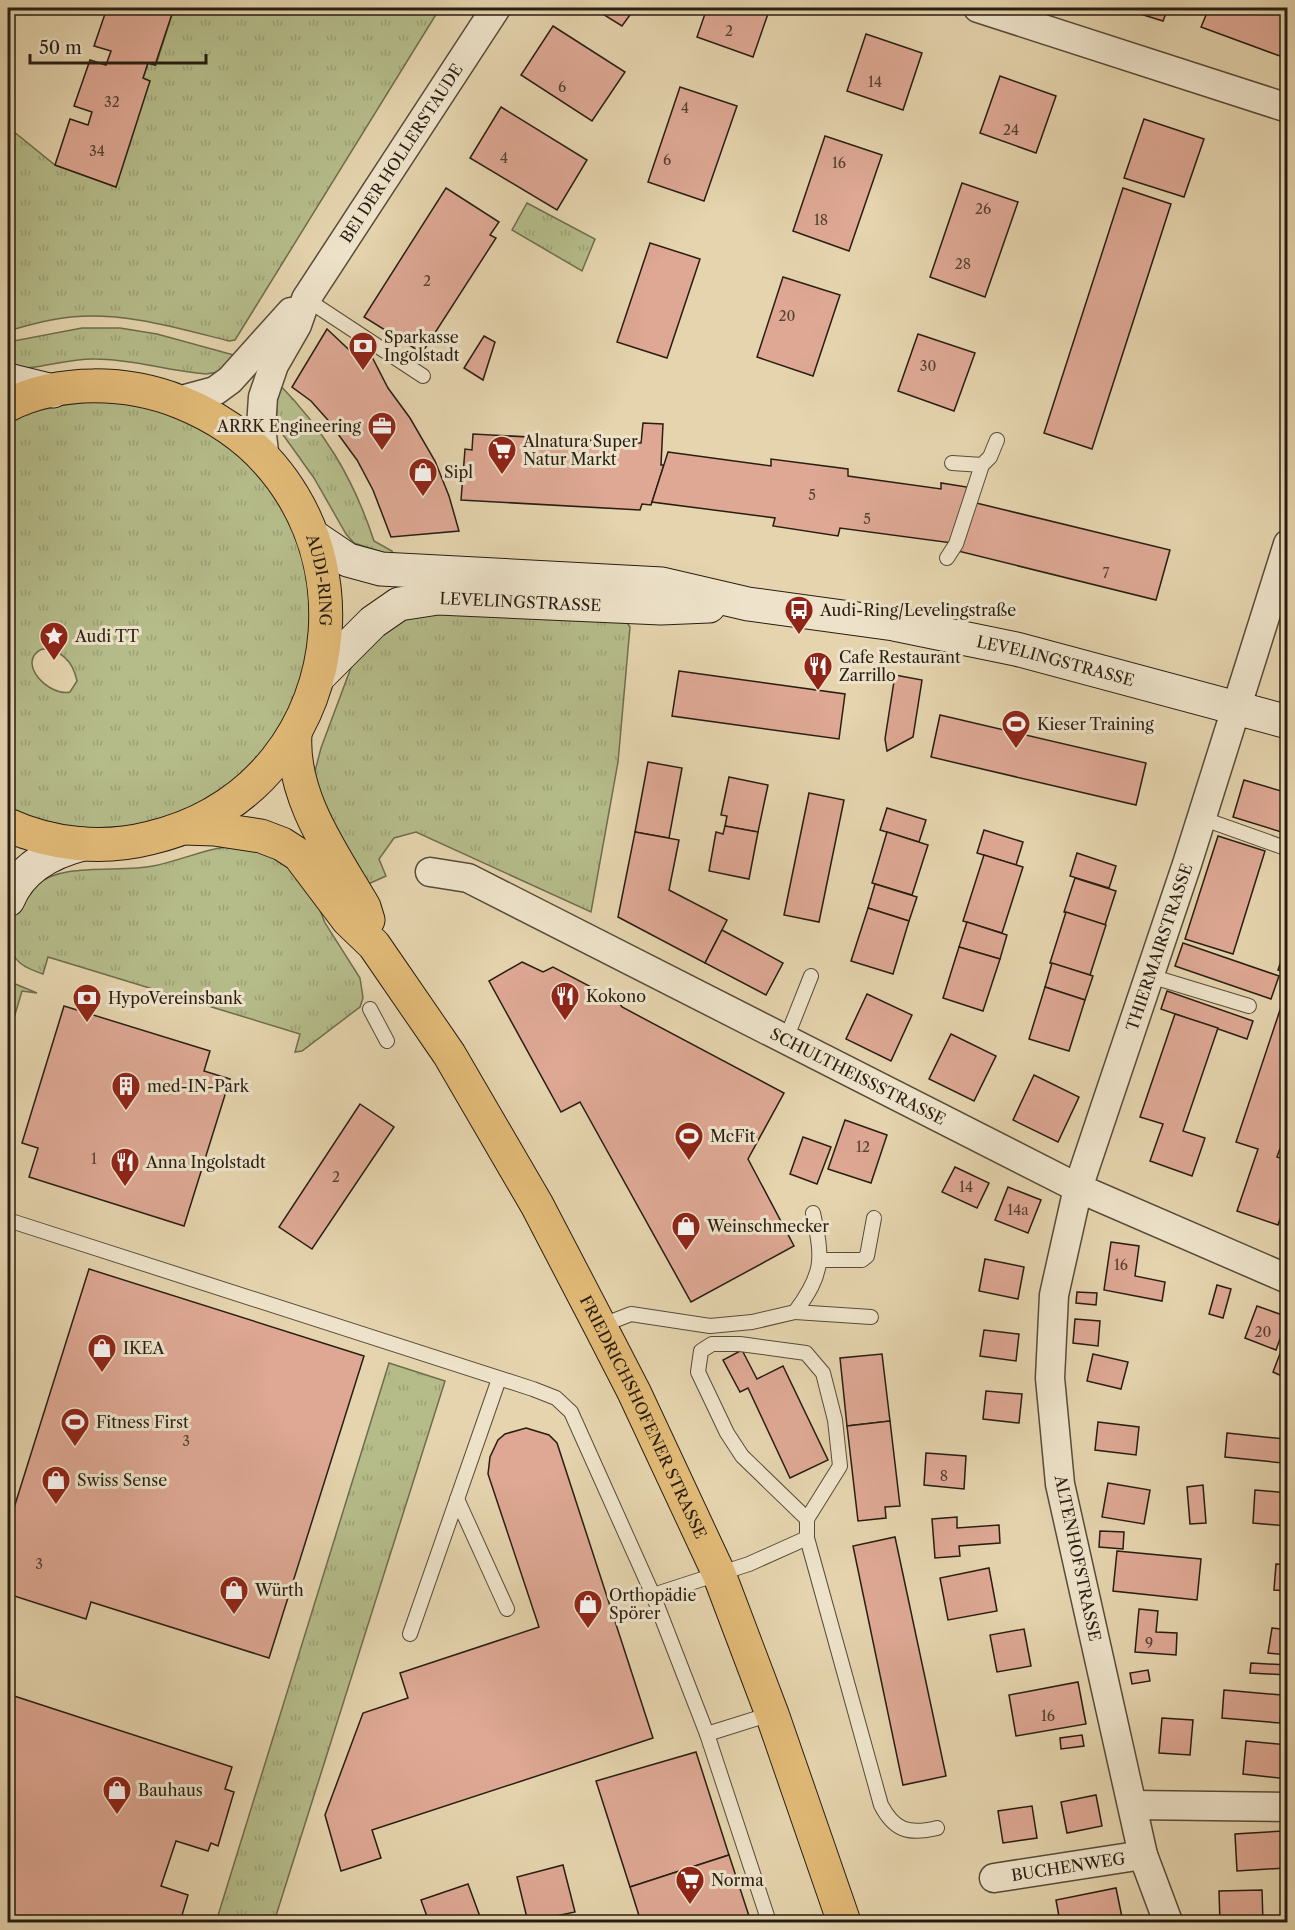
<svg xmlns="http://www.w3.org/2000/svg" width="1295" height="1930" font-family="'Libre Caslon Text',serif">
<style>
.grass{fill:url(#grass-tufts);stroke:#6e6d4e;stroke-width:1.5;fill-rule:evenodd}
.building{fill:#dea894;stroke:#281e12;stroke-width:1.5}
.lines{fill:none;stroke-linecap:round;stroke-linejoin:round}
.lane-casing{stroke:#574c39;stroke-width:16}
.street-casing{stroke:#574c39;stroke-width:31}
.secondary-casing{stroke:#281e12;stroke-width:35}
.primary-casing{stroke:#281e12;stroke-width:35}
.lane{stroke:#eee3ca;stroke-width:14}
.street{stroke:#eee3ca;stroke-width:28}
.secondary{stroke:#eee3ca;stroke-width:33}
.primary{stroke:#e2ba77;stroke-width:33}
.labels{text-anchor:middle;stroke-width:6;stroke-linejoin:round;paint-order:stroke}
.number-label{font-size:14px;fill:#564032}
.street-label{font-size:16px;fill:#281e12;stroke:#eee3ca}
.poi-label{font-size:16px;fill:#281e12;stroke:#eee3ca;text-anchor:start}
</style>
<defs>
<pattern id="grass-tufts" width="24" height="20" patternUnits="userSpaceOnUse" patternTransform="scale(1.5)"><rect width="24" height="20" fill="#b5bc8a"/><path d="M3 7l-1-3M5 7V3M7 7l1-3M15 17l-1-3M17 17v-4M19 17l1-3" fill="none" stroke="#9ca176"/></pattern>
</defs>
<rect width="100%" height="100%" fill="#e5d4ae"/>
<filter id="stains"><feTurbulence type="fractalNoise" baseFrequency=".00333" numOctaves="4"/><feColorMatrix values="0 0 0 0 .2 0 0 0 0 .09 0 0 0 0 .02 0 0 0 .5 -.17"/></filter>
<radialGradient id="worn" r=".72"><stop offset=".6" stop-color="#630" stop-opacity="0"/><stop offset="1" stop-color="#630" stop-opacity=".3"/></radialGradient>
<!-- grass -->
<g class="grass">
<path d="M174,8H440L235,340L229,341C177,328 125,312 71,317C49,319 28,325 8,331V127L55,165L116,187L143,78L148,63L156,65Z"/>
<path d="M527,203L595,239L582,271L512,230Z"/>
<path d="M82,328H120L157,334L241,357L218,372L206,374C168,371 133,359 95,359C66,358 36,371 8,368V342Z"/>
<path d="M277,382C324,430 353,477 374,541L392,551L394,556L354,543L346,534L314,478L276,425L273,410Z"/>
<path d="M98,401L135,404L171,413L235,449L283,505L310,574L312,648L289,717L243,775L181,814L122,829L61,827L8,809V422C37,408 66,404 98,401ZM42,649C62,650 73,662 77,681L70,692C49,697 15,662 42,649Z"/>
<path d="M400,614H621L630,627L618,762L591,912L416,832L394,838L379,859L386,876L366,885L322,806L314,775L321,748L352,665Z"/>
<path d="M247,846L284,861L313,893L325,923L360,978L363,998L360,1007L302,1051L295,1052L300,1034L48,957L43,974C25,968 12,962 9,942C8,929 14,913 22,903C26,897 31,890 36,885C62,862 120,873 153,866C185,860 213,844 247,846Z"/>
<path d="M8,981L37,993L22,991L8,1038Z"/>
<path d="M389,1363L445,1381L274,1922H216Z"/>
</g>
<!-- building -->
<g class="building">
<path d="M8,8H15L8,29Z"/>
<path d="M107,8H174L155,65L148,63L143,78L150,81L116,187L55,165L70,119L88,125L92,112L74,106L90,60L106,65L111,51L94,46Z"/>
<path d="M593,8H635L622,26Z"/>
<path d="M707,8H770L753,57L697,37Z"/>
<path d="M1121,8H1168L1163,21Z"/>
<path d="M1209,8H1288V59L1201,27Z"/>
<path d="M553,26L625,72L592,121L521,75Z"/>
<path d="M866,34L922,53L903,110L847,91Z"/>
<path d="M1000,76L1056,96L1036,153L980,133Z"/>
<path d="M680,87L737,106L704,201L648,182Z"/>
<path d="M501,107L587,160L557,210L470,158Z"/>
<path d="M1144,119L1204,139L1184,197L1124,178Z"/>
<path d="M825,136L882,155L849,251L793,231Z"/>
<path d="M962,183L1018,202L985,297L930,277Z"/>
<path d="M446,188L499,222L490,235L496,238L422,353L364,317Z"/>
<path d="M1123,188L1171,204L1092,449L1044,433Z"/>
<path d="M650,243L700,259L667,358L617,342Z"/>
<path d="M783,277L840,295L813,376L757,357Z"/>
<path d="M327,329L360,360L371,355L388,388L410,418L435,461L449,496L459,531L391,537L373,490L357,460L327,419L311,401L292,387Z"/>
<path d="M918,334L975,353L954,411L898,391Z"/>
<path d="M484,336L495,342L483,380L464,368Z"/>
<path d="M643,423L663,424L661,465H664L651,505L642,504L640,510L461,500L465,449L472,450L473,434L641,443Z"/>
<path d="M668,452L771,466V459L848,469V476L941,489V483L973,488L952,543L840,528L838,536L773,526L775,518L652,502Z"/>
<path d="M968,501L1170,550L1156,600L958,551Z"/>
<path d="M679,671L845,694L839,739L672,716Z"/>
<path d="M895,675L922,680L913,737L887,751L885,739Z"/>
<path d="M940,715L1146,763L1136,805L931,757Z"/>
<path d="M648,762L682,768L669,838L635,832Z"/>
<path d="M729,777L768,785L758,832L725,826L727,816L721,815Z"/>
<path d="M1244,780L1288,793V834L1233,817Z"/>
<path d="M809,793L844,800L819,922L784,915Z"/>
<path d="M887,808L926,820L919,842L880,830Z"/>
<path d="M725,826L758,832L749,879L709,871L716,832L723,834Z"/>
<path d="M984,830L1023,842L1016,865L977,853Z"/>
<path d="M635,832L679,840L669,890L727,920L705,963L618,917Z"/>
<path d="M887,832L928,845L912,895L872,883Z"/>
<path d="M1218,836L1265,851L1233,954L1185,939Z"/>
<path d="M1077,853L1116,866L1109,888L1070,876Z"/>
<path d="M984,855L1023,867L1002,933L963,921Z"/>
<path d="M1075,878L1116,891L1105,925L1064,912Z"/>
<path d="M875,884L917,897L909,921L868,908Z"/>
<path d="M868,908L909,921L893,974L851,961Z"/>
<path d="M1066,912L1106,925L1090,975L1050,963Z"/>
<path d="M967,922L1007,935L1000,959L959,947Z"/>
<path d="M722,930L783,963L766,995L705,963Z"/>
<path d="M1288,941V973L1278,970Z"/>
<path d="M1183,943L1279,976L1271,999L1175,966Z"/>
<path d="M959,947L1000,959L983,1011L943,998Z"/>
<path d="M522,962L543,972L553,967L618,1001L622,1007L784,1093L748,1159L794,1246L691,1302L580,1102L561,1112L489,981Z"/>
<path d="M1052,963L1093,976L1085,1000L1045,987Z"/>
<path d="M1045,987L1085,1000L1069,1051L1029,1039Z"/>
<path d="M1167,991L1253,1021L1247,1039L1161,1009Z"/>
<path d="M867,994L912,1015L891,1061L846,1039Z"/>
<path d="M1283,1001L1288,1002V1127L1277,1157L1288,1160V1195L1278,1225L1237,1211L1258,1149L1236,1142Z"/>
<path d="M64,1006L210,1051L204,1071L230,1079L184,1226L29,1177L38,1148L22,1143Z"/>
<path d="M1175,1014L1218,1028L1183,1131L1205,1138L1192,1176L1150,1161L1163,1124L1140,1117Z"/>
<path d="M951,1034L996,1056L974,1101L929,1079Z"/>
<path d="M1034,1075L1079,1097L1058,1142L1013,1120Z"/>
<path d="M360,1104L394,1127L312,1249L279,1227Z"/>
<path d="M845,1120L887,1135L871,1183L828,1169Z"/>
<path d="M803,1137L831,1147L817,1184L790,1174Z"/>
<path d="M955,1167L989,1183L977,1208L942,1192Z"/>
<path d="M1008,1187L1041,1200L1028,1233L995,1220Z"/>
<path d="M1111,1242L1139,1246L1135,1276L1165,1282L1162,1301L1104,1290Z"/>
<path d="M985,1259L1024,1267L1018,1299L979,1291Z"/>
<path d="M89,1269L364,1356L269,1658L91,1602L86,1619L8,1594V1527Z"/>
<path d="M1217,1285L1231,1289L1223,1318L1209,1314Z"/>
<path d="M1077,1292L1097,1293L1096,1305L1076,1303Z"/>
<path d="M1257,1306L1288,1317L1276,1350L1245,1338Z"/>
<path d="M1075,1319L1100,1321L1098,1346L1073,1343Z"/>
<path d="M984,1330L1019,1334L1016,1361L980,1356Z"/>
<path d="M742,1350L757,1379L783,1366L828,1460L790,1478L748,1388L740,1392L723,1360Z"/>
<path d="M1281,1351L1288,1354V1367L1284,1377L1273,1372Z"/>
<path d="M882,1354L890,1421L847,1426L840,1358Z"/>
<path d="M1093,1354L1128,1362L1121,1389L1087,1381Z"/>
<path d="M986,1391L1022,1394L1019,1423L983,1419Z"/>
<path d="M890,1421L900,1506L885,1507L886,1518L858,1521L847,1426Z"/>
<path d="M1098,1422L1139,1427L1136,1455L1095,1450Z"/>
<path d="M526,1428L549,1435L557,1443L653,1738L372,1830L381,1858L341,1871L325,1815L363,1713L408,1698L400,1673L539,1627L488,1474L490,1457L498,1440L505,1434Z"/>
<path d="M1227,1433L1285,1439L1283,1463L1225,1457Z"/>
<path d="M926,1453L966,1456L964,1489L924,1485Z"/>
<path d="M1108,1483L1150,1490L1144,1524L1102,1517Z"/>
<path d="M1203,1485L1206,1523L1190,1524L1187,1487Z"/>
<path d="M1255,1490L1288,1493V1526L1253,1523Z"/>
<path d="M957,1517V1528L999,1525L1000,1543L959,1546L960,1556L935,1558L932,1519Z"/>
<path d="M1100,1531L1124,1532L1123,1549L1099,1547Z"/>
<path d="M895,1537L946,1776L903,1785L853,1546Z"/>
<path d="M1117,1551L1201,1559L1197,1600L1113,1591Z"/>
<path d="M1276,1564L1288,1565V1591L1274,1590Z"/>
<path d="M989,1568L997,1611L948,1620L940,1578Z"/>
<path d="M1139,1609L1158,1611L1156,1632L1177,1633L1176,1655L1135,1652Z"/>
<path d="M1272,1628L1288,1630V1655L1268,1653Z"/>
<path d="M1024,1629L1031,1666L997,1672L990,1635Z"/>
<path d="M1251,1663L1288,1665V1675L1250,1673Z"/>
<path d="M1148,1670L1150,1681L1132,1684L1130,1673Z"/>
<path d="M1078,1682L1086,1724L1016,1736L1009,1695Z"/>
<path d="M1224,1690L1282,1695L1280,1723L1222,1718Z"/>
<path d="M8,1694L232,1767L225,1789L234,1792L218,1846L211,1843L208,1851L176,1841L161,1886L188,1895L180,1922H8Z"/>
<path d="M1162,1718L1193,1720L1190,1755L1159,1753Z"/>
<path d="M1082,1735L1084,1746L1061,1749L1060,1738Z"/>
<path d="M1246,1741L1288,1745V1779L1243,1774Z"/>
<path d="M696,1752L729,1855L630,1887L596,1781Z"/>
<path d="M1096,1795L1102,1826L1067,1833L1061,1802Z"/>
<path d="M1032,1806L1037,1838L1003,1843L998,1811Z"/>
<path d="M1283,1831L1285,1868L1237,1871L1235,1834Z"/>
<path d="M729,1855L751,1922H641L630,1887Z"/>
<path d="M563,1865L575,1912L528,1922L517,1877Z"/>
<path d="M468,1884L482,1922H429L421,1900Z"/>
<path d="M1116,1888L1123,1922H1060L1056,1900Z"/>
<path d="M1262,1890L1263,1922H1220L1219,1891Z"/>
</g>
<g class="lines">
<!-- lane casing -->
<g class="lane-casing">
<g id="lane">
<path d="M306,299L423,376"/>
<path d="M952,463L982,465"/>
<path d="M947,558L956,544L982,465L990,457L997,440"/>
<path d="M1201,818L1288,849"/>
<path d="M1150,976L1249,1006"/>
<path d="M370,1009L387,1041"/>
<path d="M786,1039L811,976"/>
<path d="M8,1220L533,1389L556,1398L571,1412L653,1595L749,1564L807,1538V1519L840,1466L835,1420L823,1373L806,1353L740,1344H712L701,1351L698,1372L727,1433L742,1456L807,1519"/>
<path d="M821,1260H862L867,1256L874,1218"/>
<path d="M795,1312L871,1317"/>
<path d="M600,1326L631,1314L710,1326L752,1322L795,1312C824,1273 823,1259 813,1213"/>
<path d="M457,1499L507,1609"/>
<path d="M807,1538L881,1805C894,1830 908,1835 937,1828"/>
<path d="M653,1595L707,1734L769,1922"/>
<path d="M410,1634L499,1379"/>
<path d="M707,1734L771,1714"/>
</g>
</g>
<!-- street casing -->
<g class="street-casing">
<g id="street">
<path d="M978,8L1288,108"/>
<path d="M178,401L215,391L230,380L291,312"/>
<path id="s1" d="M265,460L261,427L263,397L274,365L297,325L306,299L496,8"/>
<path id="s2" d="M430,872L468,878L1078,1188L1288,1279"/>
<path d="M1133,1805L1288,1807"/>
<path id="s3" d="M994,1878L1143,1855"/>
<path id="s4" d="M1168,1922L1143,1855L1060,1484L1050,1378L1054,1295L1078,1188L1187,864L1288,544"/>
</g>
</g>
<!-- secondary casing -->
<g class="secondary-casing">
<g id="secondary">
<path d="M8,380L53,391"/>
<path id="s5" d="M314,537L348,560L381,569L662,584L748,604L894,624L1016,649L1288,722"/>
<path id="s6" d="M319,676L373,622L399,604L438,598L661,608L709,606"/>
<path d="M8,900C21,868 51,852 83,844"/>
</g>
</g>
<!-- primary casing -->
<g class="primary-casing">
<g id="primary">
<path id="s7" d="M8,405C60,379 127,381 180,402C389,485 368,786 150,838C103,850 52,845 8,825"/>
<path d="M295,734C291,797 333,854 364,907L368,920"/>
<path id="s8" d="M184,828L214,829L261,836L282,844L299,855L348,920L374,945L449,1054L537,1205L600,1326L634,1392L719,1574L772,1714L844,1922"/>
</g>
</g>
<!-- lane -->
<use href="#lane" class="lane"/>
<!-- street -->
<use href="#street" class="street"/>
<!-- secondary -->
<use href="#secondary" class="secondary"/>
<!-- primary -->
<use href="#primary" class="primary"/>
</g>
<!-- icons -->
<defs>
<g id="bank-pin" transform="scale(1.5)"><path d="M0 17L-7.5 6A9.5 9.5 0 1 1 7.5 6Z" fill="#8f2418" stroke="#eee3ca"/><path d="M-6-4H6V4H-6ZM0-2.3a2.3 2.3 0 1 0 0 4.6a2.3 2.3 0 1 0 0-4.6Z" fill="#fff"/></g>
<g id="office-pin" transform="scale(1.5)"><path d="M0 17L-7.5 6A9.5 9.5 0 1 1 7.5 6Z" fill="#8f2418" stroke="#eee3ca"/><path d="M-6-3h4V-5.5h4V-3h4V5H-6ZM-1-4.5V-3h2v-1.5ZM-6 0V1H6V0Z" fill="#fff"/></g>
<g id="supermarket-pin" transform="scale(1.5)"><path d="M0 17L-7.5 6A9.5 9.5 0 1 1 7.5 6Z" fill="#8f2418" stroke="#eee3ca"/><path d="M-6-5.5h2.5l.6 2H6L4.5 2H-2.5L-4.4-4H-6ZM-1.5 3.2a1.3 1.3 0 1 0 .1 0ZM3 3.2a1.3 1.3 0 1 0 .1 0Z" fill="#fff"/></g>
<g id="shop-pin" transform="scale(1.5)"><path d="M0 17L-7.5 6A9.5 9.5 0 1 1 7.5 6Z" fill="#8f2418" stroke="#eee3ca"/><path d="M-5-2.5h2.3a2.7 3.5 0 0 1 5.4 0H5L5.5 6h-11ZM-1.5-2.5h3a1.5 2.3 0 0 0-3 0Z" fill="#fff"/></g>
<g id="bus-pin" transform="scale(1.5)"><path d="M0 17L-7.5 6A9.5 9.5 0 1 1 7.5 6Z" fill="#8f2418" stroke="#eee3ca"/><path d="M-5-6H5V4H4V6H2V4H-2V6H-4V4H-5ZM-3.5-4V0h7V-4ZM-3.5 1.2v1.5H-2V1.2ZM2 1.2v1.5H3.5V1.2Z" fill="#fff"/></g>
<g id="sight-pin" transform="scale(1.5)"><path d="M0 17L-7.5 6A9.5 9.5 0 1 1 7.5 6Z" fill="#8f2418" stroke="#eee3ca"/><path d="M0-6L1.8-2.2L6-1.7L2.9 1.2L3.7 5.4L0 3.3L-3.7 5.4L-2.9 1.2L-6-1.7L-1.8-2.2Z" fill="#fff"/></g>
<g id="restaurant-pin" transform="scale(1.5)"><path d="M0 17L-7.5 6A9.5 9.5 0 1 1 7.5 6Z" fill="#8f2418" stroke="#eee3ca"/><path d="M-5-6h1v4h1v-4h1v4h1v-4h1v5L-1.5 .5V6h-2V.5L-5-1ZM5-6V6H3V1.5H1.5Q1.5-4 5-6Z" fill="#fff"/></g>
<g id="stadium-pin" transform="scale(1.5)"><path d="M0 17L-7.5 6A9.5 9.5 0 1 1 7.5 6Z" fill="#8f2418" stroke="#eee3ca"/><path d="M0-5a6.5 5 0 1 0 0 10a6.5 5 0 1 0 0-10ZM-3.5-1.8h7v3.6h-7Z" fill="#fff"/></g>
<g id="building-pin" transform="scale(1.5)"><path d="M0 17L-7.5 6A9.5 9.5 0 1 1 7.5 6Z" fill="#8f2418" stroke="#eee3ca"/><path d="M-4-6H4V6H1V3H-1V6H-4ZM-2.5-4.3h1.7v1.8h-1.7ZM.8-4.3h1.7v1.8H.8ZM-2.5-1h1.7V.8h-1.7ZM.8-1h1.7V.8H.8Z" fill="#fff"/></g>
</defs>
<g fill-rule="evenodd">
<use href="#bank-pin" x="363" y="346"/>
<use href="#office-pin" x="382" y="426"/>
<use href="#supermarket-pin" x="502" y="450"/>
<use href="#shop-pin" x="423" y="472"/>
<use href="#bus-pin" x="799" y="610"/>
<use href="#sight-pin" x="54" y="636"/>
<use href="#restaurant-pin" x="818" y="666"/>
<use href="#stadium-pin" x="1016" y="724"/>
<use href="#restaurant-pin" x="565" y="996"/>
<use href="#bank-pin" x="87" y="998"/>
<use href="#building-pin" x="126" y="1086"/>
<use href="#stadium-pin" x="689" y="1136"/>
<use href="#restaurant-pin" x="125" y="1162"/>
<use href="#shop-pin" x="686" y="1226"/>
<use href="#shop-pin" x="102" y="1348"/>
<use href="#stadium-pin" x="75" y="1422"/>
<use href="#shop-pin" x="56" y="1480"/>
<use href="#shop-pin" x="234" y="1590"/>
<use href="#shop-pin" x="588" y="1604"/>
<use href="#shop-pin" x="117" y="1790"/>
<use href="#supermarket-pin" x="690" y="1880"/>
</g>
<g class="labels">
<!-- number labels -->
<g class="number-label">
<text x="729" y="36">2</text>
<text x="875" y="87">14</text>
<text x="562" y="92">6</text>
<text x="112" y="107">32</text>
<text x="685" y="113">4</text>
<text x="1011" y="135">24</text>
<text x="97" y="156">34</text>
<text x="504" y="163">4</text>
<text x="667" y="165">6</text>
<text x="839" y="168">16</text>
<text x="983" y="214">26</text>
<text x="821" y="225">18</text>
<text x="963" y="269">28</text>
<text x="427" y="286">2</text>
<text x="787" y="321">20</text>
<text x="928" y="371">30</text>
<text x="812" y="500">5</text>
<text x="867" y="524">5</text>
<text x="1106" y="578">7</text>
<text x="863" y="1152">12</text>
<text x="94" y="1164">1</text>
<text x="336" y="1182">2</text>
<text x="966" y="1192">14</text>
<text x="1018" y="1215">14a</text>
<text x="1121" y="1270">16</text>
<text x="1263" y="1337">20</text>
<text x="186" y="1446">3</text>
<text x="944" y="1481">8</text>
<text x="39" y="1569">3</text>
<text x="1149" y="1648">9</text>
<text x="1048" y="1721">16</text>
</g>
<!-- street labels -->
<g class="street-label">
<text dy="6" stroke="none"><textPath href="#s1" startOffset="345">BEI DER HOLLERSTAUDE</textPath></text>
<text dy="6" stroke="none"><textPath href="#s7" startOffset="416">AUDI-RING</textPath></text>
<text dy="6" stroke="none"><textPath href="#s6" startOffset="230">LEVELINGSTRASSE</textPath></text>
<text dy="6" stroke="none"><textPath href="#s5" startOffset="758">LEVELINGSTRASSE</textPath></text>
<text dy="6" stroke="none"><textPath href="#s4" startOffset="1005">THIERMAIRSTRASSE</textPath></text>
<text dy="6" stroke="none"><textPath href="#s2" startOffset="476">SCHULTHEISSSTRASSE</textPath></text>
<text dy="6" stroke="none"><textPath href="#s8" startOffset="782">FRIEDRICHSHOFENER STRASSE</textPath></text>
<text transform="translate(1078 1558) rotate(78)" y="6">ALTENHOFSTRASSE</text>
<text dy="6" stroke="none"><textPath href="#s3" startOffset="75">BUCHENWEG</textPath></text>
</g>
<!-- poi labels -->
<g class="poi-label">
<text x="384" y="343">Sparkasse<tspan x="384" dy="18">Ingolstadt</tspan></text>
<text x="361" y="432" text-anchor="end">ARRK Engineering</text>
<text x="523" y="447">Alnatura Super<tspan x="523" dy="18">Natur Markt</tspan></text>
<text x="444" y="478">Sipl</text>
<text x="820" y="616">Audi-Ring/Levelingstraße</text>
<text x="75" y="642">Audi TT</text>
<text x="839" y="663">Cafe Restaurant<tspan x="839" dy="18">Zarrillo</tspan></text>
<text x="1037" y="730">Kieser Training</text>
<text x="586" y="1002">Kokono</text>
<text x="108" y="1004">HypoVereinsbank</text>
<text x="147" y="1092">med-IN-Park</text>
<text x="710" y="1142">McFit</text>
<text x="146" y="1168">Anna Ingolstadt</text>
<text x="707" y="1232">Weinschmecker</text>
<text x="123" y="1354">IKEA</text>
<text x="96" y="1428">Fitness First</text>
<text x="77" y="1486">Swiss Sense</text>
<text x="255" y="1596">Würth</text>
<text x="609" y="1601">Orthopädie<tspan x="609" dy="18">Spörer</tspan></text>
<text x="138" y="1796">Bauhaus</text>
<text x="711" y="1886">Norma</text>
</g>
</g>
<!-- margin -->
<rect width="1295" height="1930" fill="none" stroke="#e5d4ae" stroke-width="30"/>
<rect x="9" y="9" width="1277" height="1912" fill="none" stroke="#281e12" stroke-width="3"/>
<rect x="15" y="15" width="1265" height="1900" fill="none" stroke="#281e12" stroke-width="1.5"/>
<!-- scale -->
<path d="M30 54v9h176v-9" fill="none" stroke="#281e12" stroke-width="3"/>
<text x="39" y="54" font-size="18" fill="#281e12" stroke="#eee3ca" stroke-width="4.5" paint-order="stroke">50 m</text>
<rect width="100%" height="100%" filter="url(#stains)"/>
<rect width="100%" height="100%" fill="url(#worn)"/>
</svg>
